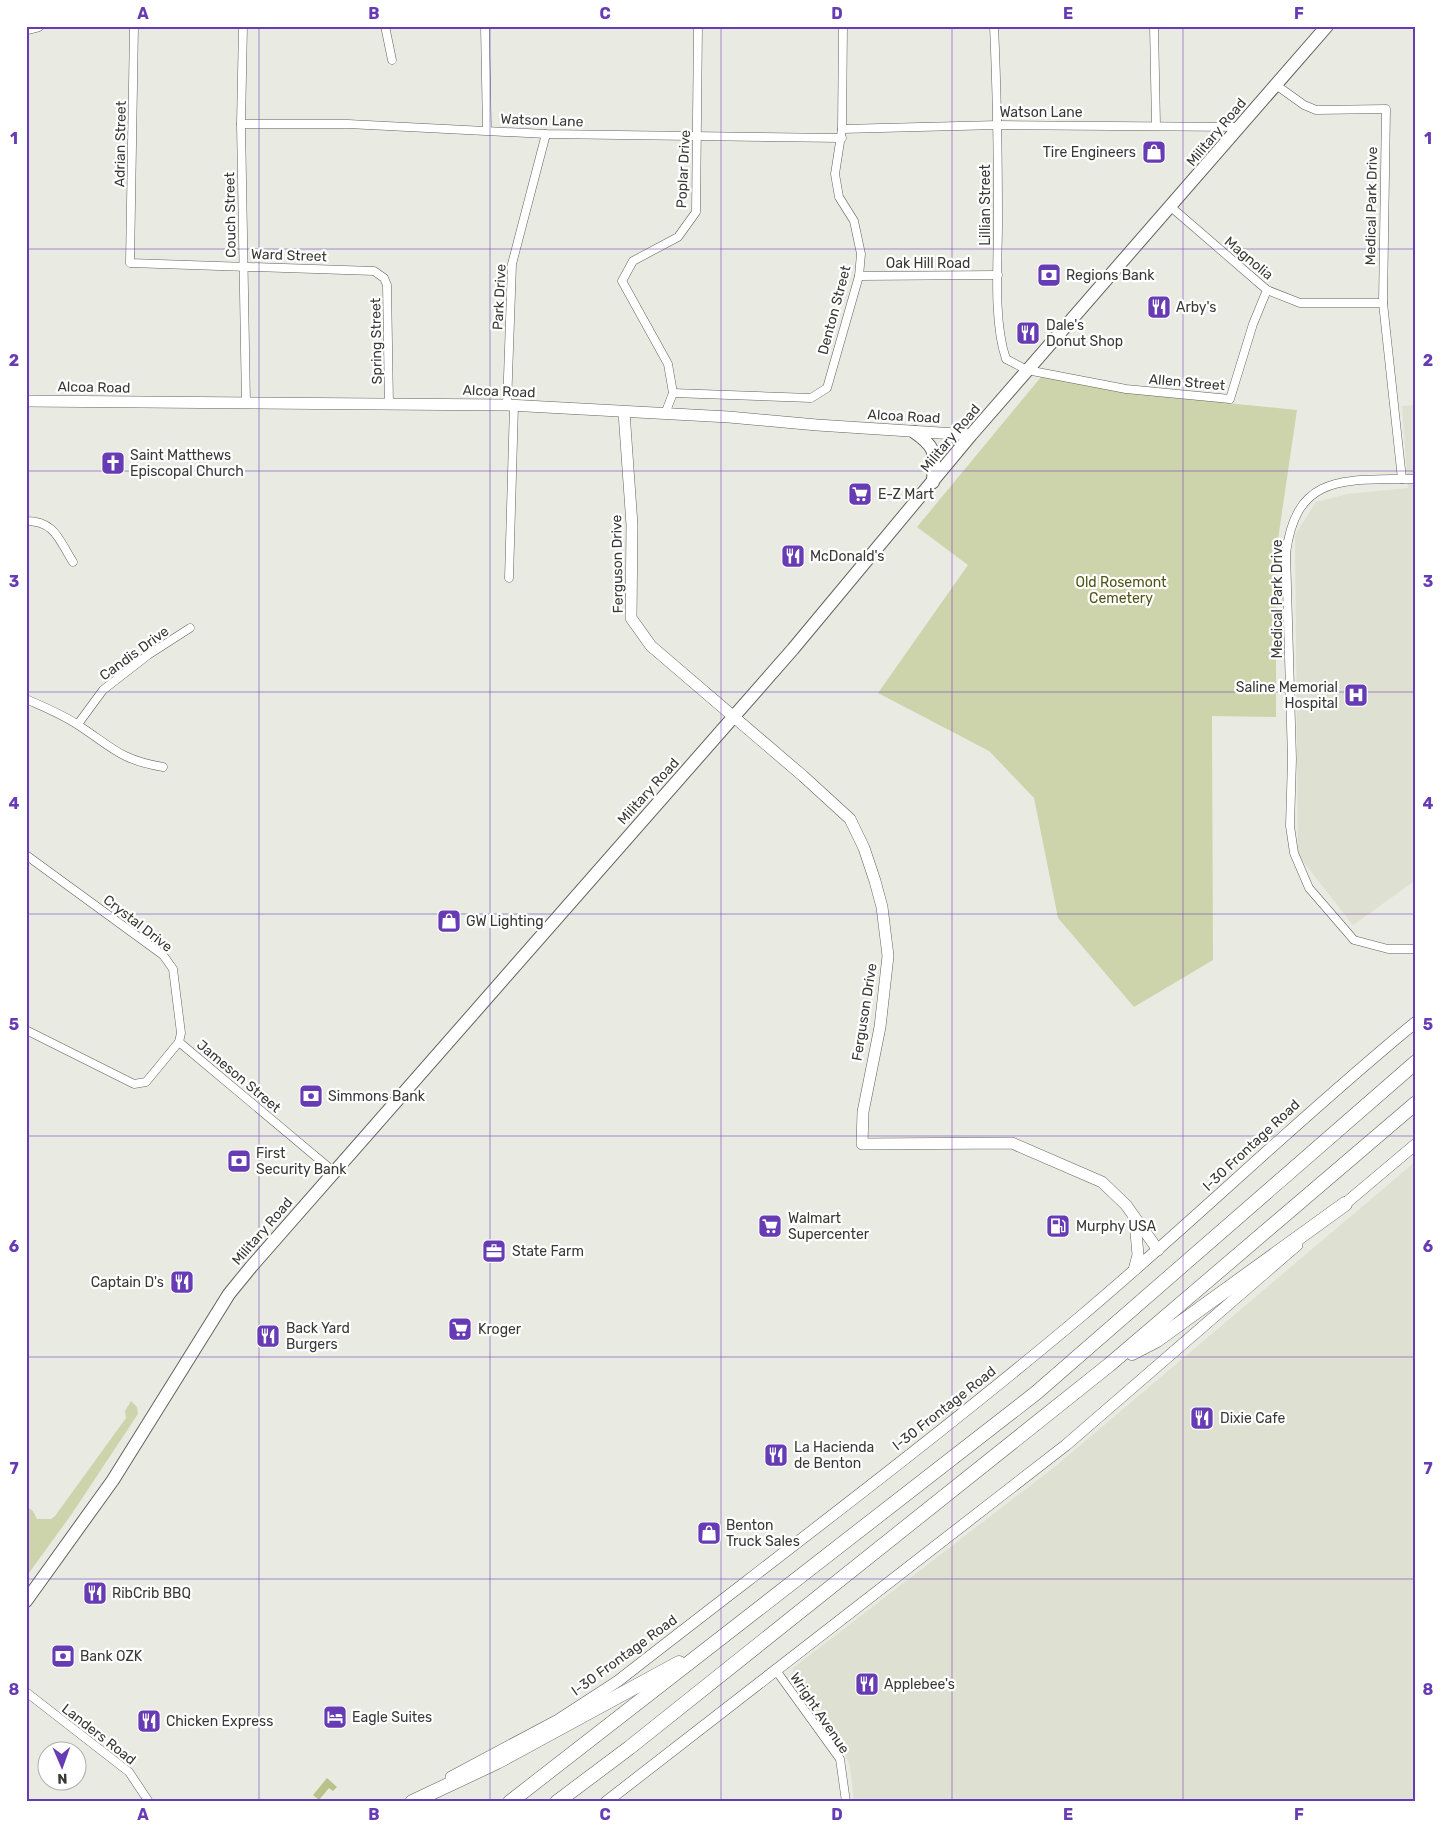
<svg xmlns="http://www.w3.org/2000/svg" width="1442" height="1828" font-family="Rubik,sans-serif">
<style>
.built{fill:#dee0d1}
.green{fill:#cdd4ac}
.water{fill:#bac289}
.lines{fill:none;stroke-linecap:round;stroke-linejoin:round}
.street-casing{stroke:#62635c;stroke-width:9}
.secondary-casing{stroke:#62635c;stroke-width:12}
.primary-casing{stroke:#62635c;stroke-width:14}
.highway-casing{stroke:#62635c;stroke-width:15}
.street{stroke:#fff;stroke-width:8}
.secondary{stroke:#fff;stroke-width:11}
.primary{stroke:#fff;stroke-width:12}
.highway{stroke:#fff;stroke-width:14}
.grid{fill:none;stroke:#663bb3;stroke-width:1;stroke-opacity:0.55}
.labels{text-anchor:middle;stroke-width:4.5;stroke-linejoin:round;paint-order:stroke}
.street-label{font-size:14px;fill:#393a37;stroke:#fff}
.poi-label{font-size:14px;fill:#393a37;stroke:#fff;text-anchor:start}
.park-label{font-size:14px;fill:#4e5515;stroke:#fff}
.neatline{fill:none;stroke:#663bb3;stroke-width:2}
.grid-label{font-size:16px;text-anchor:middle;font-weight:bold;fill:#663bb3}
</style>
<rect width="100%" height="100%" fill="#e9ebe3"/>
<!-- built -->
<g class="built">
<path d="M1416,405V880L1353,925L1298,855L1295,535L1316,502L1347,494L1408,488L1402,406Z"/>
<path d="M1416,1161V1802H854L850,1766L841,1744L792,1676L793,1668L1057,1465Z"/>
</g>
<!-- green -->
<g class="green">
<path d="M1041,377L1137,394L1297,410L1276,553V717L1212,716L1213,960L1134,1007L1058,918L1034,798L989,751L878,693L968,565L917,527Z"/>
<path d="M131,1401L137,1407L138,1414L71,1515L26,1577V1506L33,1511L37,1519H51L55,1516L126,1418L125,1411Z"/>
</g>
<!-- water -->
<path class="water" d="M327,1778L337,1787L333,1791L329,1788L319,1800L313,1795Z"/>
<g class="lines">
<!-- street casing -->
<g class="street-casing">
<g id="street">
<path d="M134,26L130,263L374,271L384,278L387,285L389,405"/>
<path d="M243,26L241,124L246,404"/>
<path d="M385,26L392,60"/>
<path d="M485,26L487,130"/>
<path d="M994,26C997,91 998,156 998,222C998,262 993,321 1006,359L1027,370L1126,389L1230,399L1253,324L1267,290"/>
<path d="M1154,26L1156,125"/>
<path d="M1276,85L1304,105L1316,110L1386,109L1383,303L1402,479C1339,480 1296,477 1286,553L1292,759L1290,826L1294,853L1309,888L1354,940L1388,949H1416"/>
<path d="M241,124H348L546,134L842,138"/>
<path d="M842,129L998,125L1239,127"/>
<path d="M1171,207L1267,290L1300,303H1383"/>
<path d="M859,276L998,275"/>
<path d="M673,393L811,398L827,388L859,276L861,254L854,221L839,197L835,174L842,129L843,26"/>
<path d="M507,405L512,264L546,134"/>
<path d="M665,414L673,393L668,364L622,281L633,261L678,237L696,212L698,26"/>
<path d="M1402,479H1416"/>
<path d="M26,521C55,521 59,540 73,562"/>
<path d="M509,578L514,405"/>
<path d="M26,699C44,707 62,714 78,725C112,747 120,760 163,767"/>
<path d="M78,724L103,690L148,655L190,628"/>
<path d="M26,855L163,955L173,969L181,1033L179,1042"/>
<path d="M26,1030L134,1084L146,1082L179,1042L333,1171"/>
<path d="M775,1669L840,1759L846,1802"/>
<path d="M26,1692L129,1772L149,1802"/>
</g>
</g>
<!-- secondary casing -->
<g class="secondary-casing">
<g id="secondary">
<path d="M26,29L38,26"/>
<path d="M26,401L507,405L729,417L817,425L971,435"/>
<path d="M624,412L632,525L631,618L651,646L803,776L850,819L864,848L875,881L882,907L888,956L880,1027L863,1112L862,1144L1012,1143L1102,1182L1126,1205L1158,1250"/>
<path d="M1340,1208L1416,1144"/>
<path d="M1134,1270L1138,1255L1135,1221"/>
<path d="M451,1777L558,1720L618,1681C773,1560 930,1443 1080,1317C1194,1221 1300,1117 1416,1022"/>
<path d="M606,1802L1066,1445L1297,1245"/>
</g>
</g>
<!-- primary casing -->
<g class="primary-casing">
<g id="primary">
<path d="M914,432C939,449 934,455 933,482"/>
<path d="M26,1601L113,1480L229,1294L251,1267L793,649L971,435L1327,26"/>
</g>
</g>
<!-- highway casing -->
<g class="highway-casing">
<g id="highway">
<path d="M1132,1353L1157,1340L1345,1204"/>
<path d="M412,1802L497,1762L679,1663"/>
<path d="M510,1802L1036,1393L1416,1062"/>
<path d="M557,1802L629,1748L1109,1365L1416,1103"/>
</g>
</g>
<!-- street -->
<use href="#street" class="street"/>
<!-- secondary -->
<use href="#secondary" class="secondary"/>
<!-- primary -->
<use href="#primary" class="primary"/>
<!-- highway -->
<use href="#highway" class="highway"/>
</g>
<!-- grid -->
<path class="grid" d="M259,26V1802M490,26V1802M721,26V1802M952,26V1802M1183,26V1802M26,249H1416M26,471H1416M26,692H1416M26,914H1416M26,1136H1416M26,1357H1416M26,1579H1416"/>
<!-- icons -->
<defs>
<g id="shop-square" transform="scale(1.25)"><rect x="-9" y="-9" width="18" height="18" rx="4" fill="#663bb3" stroke="#fff"/><path d="M-5-2.5h2.3a2.7 3.5 0 0 1 5.4 0H5L5.5 6h-11ZM-1.5-2.5h3a1.5 2.3 0 0 0-3 0Z" fill="#fff"/></g>
<g id="bank-square" transform="scale(1.25)"><rect x="-9" y="-9" width="18" height="18" rx="4" fill="#663bb3" stroke="#fff"/><path d="M-6-4H6V4H-6ZM0-2.3a2.3 2.3 0 1 0 0 4.6a2.3 2.3 0 1 0 0-4.6Z" fill="#fff"/></g>
<g id="restaurant-square" transform="scale(1.25)"><rect x="-9" y="-9" width="18" height="18" rx="4" fill="#663bb3" stroke="#fff"/><path d="M-5-6h1v4h1v-4h1v4h1v-4h1v5L-1.5 .5V6h-2V.5L-5-1ZM5-6V6H3V1.5H1.5Q1.5-4 5-6Z" fill="#fff"/></g>
<g id="church-square" transform="scale(1.25)"><rect x="-9" y="-9" width="18" height="18" rx="4" fill="#663bb3" stroke="#fff"/><path d="M-1.2-6h2.4v3.5h3.3v2.4h-3.3V6h-2.4V-.1h-3.3v-2.4h3.3Z" fill="#fff"/></g>
<g id="supermarket-square" transform="scale(1.25)"><rect x="-9" y="-9" width="18" height="18" rx="4" fill="#663bb3" stroke="#fff"/><path d="M-6-5.5h2.5l.6 2H6L4.5 2H-2.5L-4.4-4H-6ZM-1.5 3.2a1.3 1.3 0 1 0 .1 0ZM3 3.2a1.3 1.3 0 1 0 .1 0Z" fill="#fff"/></g>
<g id="hospital-square" transform="scale(1.25)"><rect x="-9" y="-9" width="18" height="18" rx="4" fill="#663bb3" stroke="#fff"/><path d="M-5-5h3v3.5h4V-5h3V5h-3V1.5h-4V5h-3Z" fill="#fff"/></g>
<g id="fuel-square" transform="scale(1.25)"><rect x="-9" y="-9" width="18" height="18" rx="4" fill="#663bb3" stroke="#fff"/><path d="M-5.5-6h7V0h2V4h1.3V-2.5L3-4.5l.8-.8L6-3V5H2.5V1h-1V6h-7ZM-4.2-4.7v3.2H.2V-4.7Z" fill="#fff"/></g>
<g id="office-square" transform="scale(1.25)"><rect x="-9" y="-9" width="18" height="18" rx="4" fill="#663bb3" stroke="#fff"/><path d="M-6-3h4V-5.5h4V-3h4V5H-6ZM-1-4.5V-3h2v-1.5ZM-6 0V1H6V0Z" fill="#fff"/></g>
<g id="hotel-square" transform="scale(1.25)"><rect x="-9" y="-9" width="18" height="18" rx="4" fill="#663bb3" stroke="#fff"/><path d="M-6-4.5h1.5V1H6V5H4.5V3h-9V5H-6ZM-4 0a1.8 1.8 0 1 1 3.6 0ZM.5 0V-2.5h3Q6-2.5 6 0Z" fill="#fff"/></g>
</defs>
<g fill-rule="evenodd">
<use href="#shop-square" x="1154" y="152"/>
<use href="#bank-square" x="1049" y="275"/>
<use href="#restaurant-square" x="1159" y="307"/>
<use href="#restaurant-square" x="1028" y="333"/>
<use href="#church-square" x="113" y="463"/>
<use href="#supermarket-square" x="860" y="494"/>
<use href="#restaurant-square" x="793" y="556"/>
<use href="#hospital-square" x="1356" y="695"/>
<use href="#shop-square" x="449" y="921"/>
<use href="#bank-square" x="311" y="1096"/>
<use href="#bank-square" x="239" y="1161"/>
<use href="#supermarket-square" x="770" y="1226"/>
<use href="#fuel-square" x="1058" y="1226"/>
<use href="#office-square" x="494" y="1251"/>
<use href="#restaurant-square" x="182" y="1282"/>
<use href="#supermarket-square" x="460" y="1329"/>
<use href="#restaurant-square" x="268" y="1336"/>
<use href="#restaurant-square" x="1202" y="1418"/>
<use href="#restaurant-square" x="776" y="1455"/>
<use href="#shop-square" x="709" y="1533"/>
<use href="#restaurant-square" x="95" y="1593"/>
<use href="#bank-square" x="63" y="1656"/>
<use href="#restaurant-square" x="867" y="1684"/>
<use href="#hotel-square" x="335" y="1717"/>
<use href="#restaurant-square" x="149" y="1721"/>
</g>
<g class="labels">
<!-- street labels -->
<g class="street-label">
<text x="1041" y="117">Watson Lane</text>
<text transform="translate(542 120) rotate(2)" y="5">Watson Lane</text>
<text transform="translate(1216 132) rotate(-50)" y="5">Military Road</text>
<text transform="translate(120 144) rotate(-89)" y="5">Adrian Street</text>
<text transform="translate(683 169) rotate(-87)" y="5">Poplar Drive</text>
<text transform="translate(985 205) rotate(-90)" y="5">Lillian Street</text>
<text transform="translate(1371 206) rotate(-89)" y="5">Medical Park Drive</text>
<text transform="translate(230 215) rotate(-91)" y="5">Couch Street</text>
<text transform="translate(289 255) rotate(2)" y="5">Ward Street</text>
<text transform="translate(1249 258) rotate(40)" y="5">Magnolia</text>
<text x="928" y="268">Oak Hill Road</text>
<text transform="translate(499 297) rotate(-87)" y="5">Park Drive</text>
<text transform="translate(834 310) rotate(-75)" y="5">Denton Street</text>
<text transform="translate(376 341) rotate(-91)" y="5">Spring Street</text>
<text transform="translate(1187 382) rotate(5)" y="5">Allen Street</text>
<text transform="translate(94 387) rotate(1)" y="5">Alcoa Road</text>
<text transform="translate(499 391) rotate(2)" y="5">Alcoa Road</text>
<text transform="translate(904 416) rotate(3)" y="5">Alcoa Road</text>
<text transform="translate(950 438) rotate(-50)" y="5">Military Road</text>
<text transform="translate(617 564) rotate(-91)" y="5">Ferguson Drive</text>
<text transform="translate(1277 599) rotate(-90)" y="5">Medical Park Drive</text>
<text transform="translate(134 653) rotate(-36)" y="5">Candis Drive</text>
<text transform="translate(648 791) rotate(-48)" y="5">Military Road</text>
<text transform="translate(138 923) rotate(38)" y="5">Crystal Drive</text>
<text transform="translate(864 1012) rotate(-81)" y="5">Ferguson Drive</text>
<text transform="translate(239 1076) rotate(40)" y="5">Jameson Street</text>
<text transform="translate(1251 1145) rotate(-43)" y="5">I-30 Frontage Road</text>
<text transform="translate(262 1231) rotate(-49)" y="5">Military Road</text>
<text transform="translate(944 1408) rotate(-38)" y="5">I-30 Frontage Road</text>
<text transform="translate(624 1655) rotate(-36)" y="5">I-30 Frontage Road</text>
<text transform="translate(820 1713) rotate(56)" y="5">Wright Avenue</text>
<text transform="translate(99 1734) rotate(38)" y="5">Landers Road</text>
</g>
<!-- poi labels -->
<g class="poi-label">
<text x="1136" y="157" text-anchor="end">Tire Engineers</text>
<text x="1066" y="280">Regions Bank</text>
<text x="1176" y="312">Arby's</text>
<text x="1046" y="330">Dale's<tspan x="1046" dy="16">Donut Shop</tspan></text>
<text x="130" y="460">Saint Matthews<tspan x="130" dy="16">Episcopal Church</tspan></text>
<text x="878" y="499">E-Z Mart</text>
<text x="810" y="561">McDonald's</text>
<text x="1338" y="692" text-anchor="end">Saline Memorial<tspan x="1338" dy="16">Hospital</tspan></text>
<text x="466" y="926">GW Lighting</text>
<text x="328" y="1101">Simmons Bank</text>
<text x="256" y="1158">First<tspan x="256" dy="16">Security Bank</tspan></text>
<text x="788" y="1223">Walmart<tspan x="788" dy="16">Supercenter</tspan></text>
<text x="1076" y="1231">Murphy USA</text>
<text x="512" y="1256">State Farm</text>
<text x="164" y="1287" text-anchor="end">Captain D's</text>
<text x="286" y="1333">Back Yard<tspan x="286" dy="16">Burgers</tspan></text>
<text x="478" y="1334">Kroger</text>
<text x="1220" y="1423">Dixie Cafe</text>
<text x="794" y="1452">La Hacienda<tspan x="794" dy="16">de Benton</tspan></text>
<text x="726" y="1530">Benton<tspan x="726" dy="16">Truck Sales</tspan></text>
<text x="112" y="1598">RibCrib BBQ</text>
<text x="80" y="1661">Bank OZK</text>
<text x="884" y="1689">Applebee's</text>
<text x="352" y="1722">Eagle Suites</text>
<text x="166" y="1726">Chicken Express</text>
</g>
<!-- park labels -->
<g class="park-label">
<text x="1121" y="587">Old Rosemont<tspan x="1121" dy="16">Cemetery</tspan></text>
</g>
</g>
<!-- border -->
<rect width="1442" height="1828" fill="none" stroke="#ffffff" stroke-width="55"/>
<!-- north arrow -->
<g transform="translate(62 1766) rotate(178)"><circle r="24" fill="#ffffff" stroke="#b0b0af"/>
<path d="M0-4L9 19L0 12L-9 19Z" fill="#663bb3"/>
<text y="-8" font-size="14" font-weight="bold" text-anchor="middle" fill="#393a37">N</text>
</g>
<rect x="28" y="28" width="1386" height="1772" class="neatline"/>
<g class="grid-label">
<text x="143" y="19">A</text>
<text x="374" y="19">B</text>
<text x="605" y="19">C</text>
<text x="837" y="19">D</text>
<text x="1068" y="19">E</text>
<text x="1299" y="19">F</text>
<text x="14" y="144">1</text>
<text x="1428" y="144">1</text>
<text x="14" y="366">2</text>
<text x="1428" y="366">2</text>
<text x="14" y="587">3</text>
<text x="1428" y="587">3</text>
<text x="14" y="809">4</text>
<text x="1428" y="809">4</text>
<text x="14" y="1030">5</text>
<text x="1428" y="1030">5</text>
<text x="14" y="1252">6</text>
<text x="1428" y="1252">6</text>
<text x="14" y="1474">7</text>
<text x="1428" y="1474">7</text>
<text x="14" y="1695">8</text>
<text x="1428" y="1695">8</text>
<text x="143" y="1820">A</text>
<text x="374" y="1820">B</text>
<text x="605" y="1820">C</text>
<text x="837" y="1820">D</text>
<text x="1068" y="1820">E</text>
<text x="1299" y="1820">F</text>
</g>
</svg>
